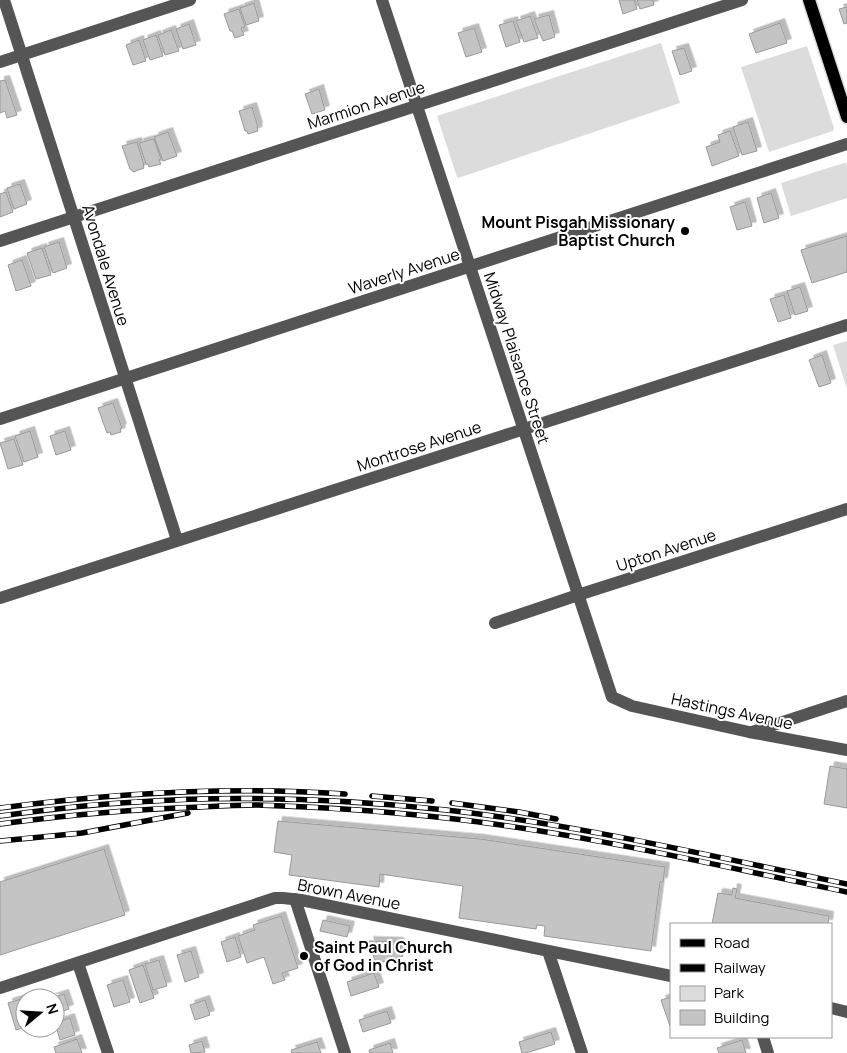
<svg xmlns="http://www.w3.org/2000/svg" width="847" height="1053" font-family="Manrope,sans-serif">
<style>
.green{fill:#dcdcdc}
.building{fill:#c4c4c4;stroke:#999;filter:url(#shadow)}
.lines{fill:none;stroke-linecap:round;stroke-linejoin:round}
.major-casing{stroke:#dbdbdb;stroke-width:15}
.minor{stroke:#555;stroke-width:12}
.major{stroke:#000;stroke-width:12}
.rail-casing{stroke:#000;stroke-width:5.5}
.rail{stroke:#fff;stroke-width:4;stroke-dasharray:11;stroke-linecap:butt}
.poi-dot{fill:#000;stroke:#fff;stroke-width:2}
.labels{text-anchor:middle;stroke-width:4;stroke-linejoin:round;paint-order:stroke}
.street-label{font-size:16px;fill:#000;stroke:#fff}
.poi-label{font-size:16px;font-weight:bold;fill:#000;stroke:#fff;text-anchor:end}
</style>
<defs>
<filter id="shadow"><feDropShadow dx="4.5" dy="-4.5" stdDeviation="0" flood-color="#0004"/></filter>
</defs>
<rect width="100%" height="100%" fill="#fff"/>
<!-- green -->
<g class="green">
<path d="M661,43L680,103L458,178L457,177L437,116Z"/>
<path d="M807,46L834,128L833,131L769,152L741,67Z"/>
<path d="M844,163H846L847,167V198L791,216L781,183Z"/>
<path d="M847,341V389L833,345Z"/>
</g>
<!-- building -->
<g class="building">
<path d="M619,0H634L637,9L623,14Z"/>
<path d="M637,0H653L654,5L640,9Z"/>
<path d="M254,3L259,21L246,25L240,8Z"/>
<path d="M847,7V23L844,24L839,9Z"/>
<path d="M239,9L245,27L241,28L244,35L235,38L232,31H230L224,14Z"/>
<path d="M549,15L555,37L543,41L534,19Z"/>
<path d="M530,16L538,38L524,42L516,21Z"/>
<path d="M513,21L520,42L506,47L499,25Z"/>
<path d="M780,23L787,43L756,53L749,34Z"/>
<path d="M189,24L196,45L183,49L176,29Z"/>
<path d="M474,28L482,52L466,57L458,33Z"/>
<path d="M171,30L179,51L165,55L158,35Z"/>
<path d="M156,35L163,56L150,60L143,40Z"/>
<path d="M139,40L146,61L133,65L126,45Z"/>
<path d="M684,48L692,71L680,75L672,51Z"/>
<path d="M5,80L17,115L7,118L5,111L0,113V81Z"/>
<path d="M319,89L325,110L312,114L305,94Z"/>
<path d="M252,107L258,127H257L258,131L248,134L247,131H245L239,111Z"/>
<path d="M748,122L757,151L742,155L733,127Z"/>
<path d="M730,131L739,156L712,166L706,147L720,142L718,135Z"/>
<path d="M168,132L177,156L163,161L154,137Z"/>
<path d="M154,139L161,159L159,160L161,164L149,167L148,164H146L139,143Z"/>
<path d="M137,142L144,165H143L144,168L133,172L131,169H130L122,146Z"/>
<path d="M20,184L27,204L14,209L7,188Z"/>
<path d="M6,192L13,212L0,217V194Z"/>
<path d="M771,193L779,218L764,223L757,198Z"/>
<path d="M745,202L752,226L737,230L730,207Z"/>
<path d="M847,236V272L812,283L801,250Z"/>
<path d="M59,242L67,268L53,273L44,247Z"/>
<path d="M42,248L51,275L36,279L27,253Z"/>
<path d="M22,260L31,286L16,291L8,265Z"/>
<path d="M800,287L808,311L795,315L787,291Z"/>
<path d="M784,295L791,318L778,322L770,299Z"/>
<path d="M822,355L831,383L819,387L809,360Z"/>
<path d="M113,403L122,428L120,429L121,432L111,435L110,432L107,433L98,408Z"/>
<path d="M30,431L38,457L24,462L15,436Z"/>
<path d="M65,431L71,450L56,455L50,436Z"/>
<path d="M14,439L23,465L8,469L0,443Z"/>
<path d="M830,766L847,769V808L824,804Z"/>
<path d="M278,821L480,839L665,867L663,882H660L651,951L544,936L545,926L537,925L536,929L459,918L463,886L380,874L379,887L289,875L292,855L274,852Z"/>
<path d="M104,849L125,915L0,955V882Z"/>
<path d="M733,888L737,889L735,898L829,916L828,924H712L718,893L732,895Z"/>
<path d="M281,916L298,968L282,973L285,980L273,984L264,957L247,963L238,936L255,930L253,925Z"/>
<path d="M323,920L350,926L347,937L320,931Z"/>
<path d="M235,937L241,957L227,962L221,942Z"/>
<path d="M369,941L399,942L403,956L376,964Z"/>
<path d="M191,951L199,977L185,982L177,955Z"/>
<path d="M159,960L167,986L153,990L145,964Z"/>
<path d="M143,965L154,998L140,1003L129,970Z"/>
<path d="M374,973L379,987L351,996L347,982Z"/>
<path d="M123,980L130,1002L114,1007L107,985Z"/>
<path d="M64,994L69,1009L55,1014V998H51Z"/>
<path d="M34,995L35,998H25V1027L16,1030L8,1003Z"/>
<path d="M671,997V1025L670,1026L661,1000Z"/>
<path d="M205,1000L210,1015L195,1020L190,1005Z"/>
<path d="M387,1011L391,1023L363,1032L359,1020Z"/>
<path d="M70,1018L75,1035L60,1040L55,1023Z"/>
<path d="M551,1032L555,1044L526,1053H522L519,1042Z"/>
<path d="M77,1039L82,1053H56L54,1047Z"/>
<path d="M742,1040L746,1053H719L717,1048Z"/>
<path d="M202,1041L205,1052L191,1053L189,1045Z"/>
<path d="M317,1042L321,1053H292L291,1050Z"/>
<path d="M390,1043L393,1053H370L369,1050Z"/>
</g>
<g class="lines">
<!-- major casing -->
<g class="major-casing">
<path id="major" d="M809,0L847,117"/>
</g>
<!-- minor -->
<g class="minor">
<path d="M4,0C63,180 119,360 177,540"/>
<path d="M382,0L612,697L632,706L749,732L847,750"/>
<path d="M0,62L190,0"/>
<path d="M0,241L742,0"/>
<path d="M0,419L847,144"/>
<path d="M0,598L847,325"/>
<path d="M495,623L578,595L847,509"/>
<path d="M752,732L847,701"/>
<path d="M295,899L345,1053"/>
<path d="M548,951L582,1053"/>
<path d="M78,963L108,1053"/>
<path d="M0,988L275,898H283L301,900L671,976"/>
<path d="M831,1008L847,1012"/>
<path d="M763,1037L768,1053"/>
</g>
<!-- major -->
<use href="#major" class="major"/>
<!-- rail casing -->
<g class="rail-casing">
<g id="rail">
<path d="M372,796L432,801"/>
<path d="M452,803L519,812L556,819"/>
<path d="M0,808C114,793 230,786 345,794"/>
<path d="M0,816C45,810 91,804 137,802C240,795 343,799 446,810C581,825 714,857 847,884"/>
<path d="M0,824C67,815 134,809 201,807C220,806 238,805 257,805C320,807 383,811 446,818C581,833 714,865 847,892"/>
<path d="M0,841L82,833L188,813"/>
</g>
</g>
<!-- rail -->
<use href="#rail" class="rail"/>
</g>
<!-- markers -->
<g class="poi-dot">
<circle cx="685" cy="231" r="5"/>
<circle cx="304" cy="956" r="5"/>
</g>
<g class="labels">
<!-- street labels -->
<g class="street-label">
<text transform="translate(366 105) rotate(-18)" y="6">Marmion Avenue</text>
<text transform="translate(106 265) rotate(73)" y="6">Avondale Avenue</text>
<text transform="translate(404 271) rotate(-18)" y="6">Waverly Avenue</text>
<text transform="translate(517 358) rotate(72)" y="6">Midway Plaisance Street</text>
<text transform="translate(419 446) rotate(-18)" y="6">Montrose Avenue</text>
<text transform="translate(666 550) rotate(-18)" y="6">Upton Avenue</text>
<text transform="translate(732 711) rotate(12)" y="6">Hastings Avenue</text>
<text transform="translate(349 894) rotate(11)" y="6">Brown Avenue</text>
</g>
<!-- poi labels -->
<g class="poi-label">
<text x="675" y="228">Mount Pisgah Missionary<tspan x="675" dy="18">Baptist Church</tspan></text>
<text x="314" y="953" text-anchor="start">Saint Paul Church<tspan x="314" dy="18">of God in Christ</tspan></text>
</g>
</g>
<!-- legend -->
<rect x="670" y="923" width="162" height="115" fill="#ffffff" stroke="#999999"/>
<rect x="680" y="939" width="25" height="8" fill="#000000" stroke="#999999"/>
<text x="714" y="948" font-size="15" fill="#000000">Road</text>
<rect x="680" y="964" width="25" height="8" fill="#000000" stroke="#999999"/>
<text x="714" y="973" font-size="15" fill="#000000">Railway</text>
<rect x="680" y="986" width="25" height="15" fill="#dcdcdc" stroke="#999999"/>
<text x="714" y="998" font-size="15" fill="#000000">Park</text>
<rect x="680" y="1010" width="25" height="15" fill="#c4c4c4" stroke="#999999"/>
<text x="714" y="1023" font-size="15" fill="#000000">Building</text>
<!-- north arrow -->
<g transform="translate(40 1013) rotate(72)"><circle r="24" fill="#ffffff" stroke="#999999"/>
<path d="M0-4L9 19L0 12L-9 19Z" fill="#000000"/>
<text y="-8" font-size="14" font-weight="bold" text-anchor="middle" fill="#000000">N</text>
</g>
</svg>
